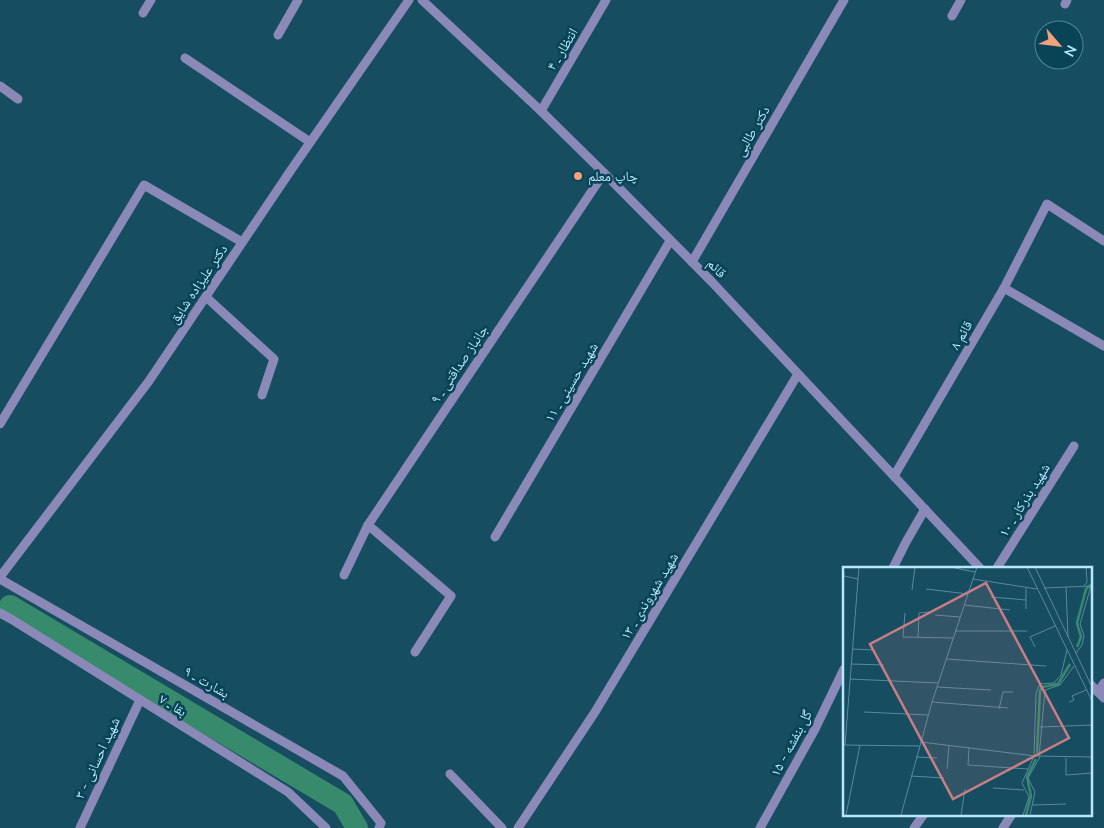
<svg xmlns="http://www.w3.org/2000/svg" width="1104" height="828" font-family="Mulish,'Noto Naskh Arabic',sans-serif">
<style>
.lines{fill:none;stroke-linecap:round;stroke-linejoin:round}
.canal{stroke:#388a6d;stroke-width:22}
.minor{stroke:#8b89b8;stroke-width:9}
.poi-dot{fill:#f1a27b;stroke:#084356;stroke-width:2}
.labels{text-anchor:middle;stroke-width:5;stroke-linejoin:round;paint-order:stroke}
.street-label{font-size:14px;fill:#b9e6fa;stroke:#084356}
.poi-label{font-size:14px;fill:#b9e6fa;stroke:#084356;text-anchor:start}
.inset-river{fill:none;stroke:#388a6d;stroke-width:2.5}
.inset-road{fill:none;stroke:#588a9e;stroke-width:1}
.view{fill:#c97e86;fill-opacity:0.15;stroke:#c97e86;stroke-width:2.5}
.inset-edge{fill:none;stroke:#b9e6fa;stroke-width:2.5}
</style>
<rect width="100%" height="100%" fill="#174d61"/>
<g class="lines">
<!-- canal -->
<path class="canal" d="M10,606L343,804L357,828"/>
<!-- minor -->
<g class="minor">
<path d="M422,0L541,111L604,173L711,281L980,568"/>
<path d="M1065,4L1067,0"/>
<path d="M143,13L151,0"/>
<path d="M952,16L961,0"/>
<path d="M278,35L298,0"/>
<path d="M185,58L310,142"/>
<path d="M0,86L18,99"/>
<path d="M541,111L606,0"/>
<path d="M692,262L844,0"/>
<path d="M1004,288L1104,346"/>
<path d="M206,297L274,359L262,395"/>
<path d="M0,424L144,185L242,242"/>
<path d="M894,476L1004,288L1047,204L1104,241"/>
<path d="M368,525L451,596L415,652"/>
<path d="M495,537L670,241"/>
<path d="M893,568L906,542L925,509"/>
<path d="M997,568L1074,446"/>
<path d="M344,575L368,525L604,173"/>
<path d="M0,577L149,381L291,170L409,0"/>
<path d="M0,579L343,776L381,823L379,828"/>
<path d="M0,613L11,619L288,792L326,828"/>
<path d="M1090,684L1104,698"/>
<path d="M1098,692L1104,683"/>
<path d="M450,774L502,828"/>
<path d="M80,828L140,700"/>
<path d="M518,828L595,712L798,374"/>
<path d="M760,828L815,729L844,669"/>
<path d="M914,828L924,814"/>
<path d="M1003,828L1012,814"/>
</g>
</g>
<!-- markers -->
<circle class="poi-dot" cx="578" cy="176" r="5"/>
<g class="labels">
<!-- street labels -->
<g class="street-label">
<text transform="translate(562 49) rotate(-59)" y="5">انتظار ـ ۴</text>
<text transform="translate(752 131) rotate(-60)" y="5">دکتر طالبی</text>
<text transform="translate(717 268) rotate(45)" y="5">قائم</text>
<text transform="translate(198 284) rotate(-56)" y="5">دکتر علیزاده شایق</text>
<text transform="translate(961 335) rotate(-60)" y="5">قائم ۸</text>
<text transform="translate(459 364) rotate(-56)" y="5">جانباز صداقتی ـ ۹</text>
<text transform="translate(571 382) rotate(-59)" y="5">شهید حسینی ـ ۱۱</text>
<text transform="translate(1024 500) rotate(-58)" y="5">شهید بذرکار ـ ۱۰</text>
<text transform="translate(649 596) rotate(-59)" y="5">شهید شهروندی ـ ۱۳</text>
<text transform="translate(207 682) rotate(30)" y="5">بشارت ـ ۹</text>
<text transform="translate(173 705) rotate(32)" y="5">بقا ـ ۷</text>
<text transform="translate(791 743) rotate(-62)" y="5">گل بنفشه - ۱۵</text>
<text transform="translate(97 758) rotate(-65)" y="5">شهید احسانی - ۳</text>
</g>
<!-- poi labels -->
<g class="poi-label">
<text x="588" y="181">چاپ معلم</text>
</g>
</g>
<!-- overview -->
<g transform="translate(843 567)">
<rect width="249" height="249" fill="#174d61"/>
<path class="inset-river" d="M234,80L238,70L234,56L243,22L249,17M194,186L197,124L199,120L215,117L227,97M183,248L188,229L184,210L193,192"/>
<path class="inset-road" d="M0,0L1,9L15,12M107,0L132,5M184,0L249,134M192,0L249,120M130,12L194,22M241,19L244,15L243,0M223,20L225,70M201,21L248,19M83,22L125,27M69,23L72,0M148,30L183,33M121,38L167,43M183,42V21M62,46L60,70L110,71M92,48L117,50M112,64H184M75,70L76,46L86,45M192,80L187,70L212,59M9,82L31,83M233,86L239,78L241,69L237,57L248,19M103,92L203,99M8,97L41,98M7,112L95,116M94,120L148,123M89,135L165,141M226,135L231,133L229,129L243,123M156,142L160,125H170M21,145L85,148M197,160L249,158M78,175L192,189L249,190M0,178L76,179M2,178L16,0M126,180L125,198L185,202M73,190L94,191M196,190L202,123L217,118L231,99M223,191V208L249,206M104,202L106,178M68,209L101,211M150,221L181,223M190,238L223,237M3,248L17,178M58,248L89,135L134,0M118,248L122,222M180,248L186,230L179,216L191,189L193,126L197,117L211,116L218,108L224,83M187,248L192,225L185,211L197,190"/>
<path class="view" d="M143,16L226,171L110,232L27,77Z"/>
<rect width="249" height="249" class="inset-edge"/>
</g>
<!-- north arrow -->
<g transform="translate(1059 45) rotate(118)"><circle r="24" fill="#084356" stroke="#4f8498"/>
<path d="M0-4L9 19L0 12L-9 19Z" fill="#f1a27b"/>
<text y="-8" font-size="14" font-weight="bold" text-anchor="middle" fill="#b9e6fa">N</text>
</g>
</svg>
